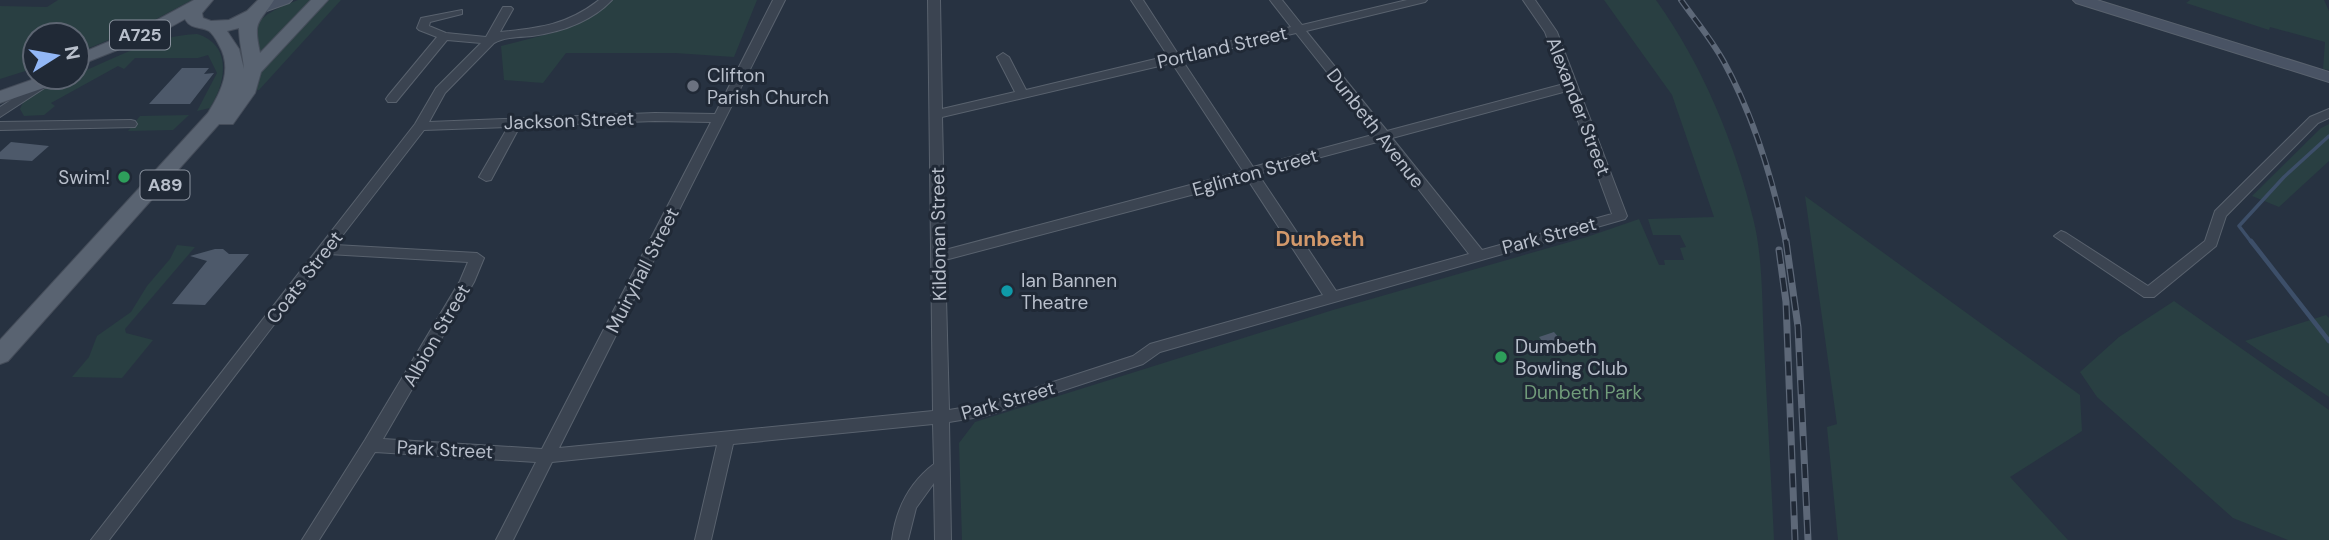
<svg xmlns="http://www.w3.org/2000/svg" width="2329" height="540" font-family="'DM Sans',sans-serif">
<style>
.green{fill:#293f42}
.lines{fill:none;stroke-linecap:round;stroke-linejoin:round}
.stream-far1{stroke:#3d4f69;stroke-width:3.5}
.stream{stroke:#3d4f69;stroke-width:4.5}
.building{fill:#4d596a}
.street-casing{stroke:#59626e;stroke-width:2}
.secondary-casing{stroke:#59626e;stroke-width:2}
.primary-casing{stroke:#454d5a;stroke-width:2}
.street{fill:#3b4451;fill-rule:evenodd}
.secondary{fill:#495364;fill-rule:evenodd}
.primary{fill:#596371;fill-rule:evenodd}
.rail-far1-casing{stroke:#5d6878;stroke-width:6}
.rail-casing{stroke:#5d6878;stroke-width:7}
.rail-far1{stroke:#202936;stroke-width:3.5;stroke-dasharray:11;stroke-linecap:butt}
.rail{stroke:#202936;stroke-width:4.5;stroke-dasharray:14;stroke-linecap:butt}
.worship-dot{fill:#6b7280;stroke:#202936;stroke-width:2.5}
.leisure-dot{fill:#2e9e5b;stroke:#202936;stroke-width:2.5}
.culture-dot{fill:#0f9aa8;stroke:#202936;stroke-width:2.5}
.labels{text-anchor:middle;stroke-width:6;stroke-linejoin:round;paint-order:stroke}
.shield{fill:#202936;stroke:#8a929e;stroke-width:2}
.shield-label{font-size:18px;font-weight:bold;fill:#b8bfcb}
.street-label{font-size:19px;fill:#b8bfcb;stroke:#202936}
.poi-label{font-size:19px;fill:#b8bfcb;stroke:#202936;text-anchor:start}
.park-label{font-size:19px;fill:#709b7a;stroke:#202936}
.neighbourhood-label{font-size:21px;font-weight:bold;fill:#d3996b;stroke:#202936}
</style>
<rect width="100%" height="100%" fill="#273241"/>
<!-- green -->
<g class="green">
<path d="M58,0H192L145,25L77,53V35H35V68L0,79V6L47,7Z"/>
<path d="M298,0H315L260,57C259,50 254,41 254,34C254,16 285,5 298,0Z"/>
<path d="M325,0H341L259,90L251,91L260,70Z"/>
<path d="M601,0H757L734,57L675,53H566L543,83L504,80L501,46L560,31Z"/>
<path d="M1604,0H1656C1703,66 1735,143 1754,222C1763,261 1762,304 1764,344C1767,409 1771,475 1774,540H962L959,443L975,422L1333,310L1587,237L1639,219L1659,265H1665L1664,260H1684L1680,248L1686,247L1680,235H1653L1648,219L1714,217L1672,95Z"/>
<path d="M2190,0H2324L2329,11V70L2323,69L2325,42L2270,27L2269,30L2186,3Z"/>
<path d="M197,34C233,45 226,83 210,108L197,111L217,73L208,55L198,58H135L124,69L118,66L51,103L55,106L44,115L24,116L20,109C26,91 59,77 77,77V74C114,59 156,35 197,34Z"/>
<path d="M189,115L173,130L128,131L140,116Z"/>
<path d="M2329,124V161L2279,207L2252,196L2321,128Z"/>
<path d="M1805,196L2080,395L2082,431L2010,477L2068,540H1838L1827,427L1837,424Z"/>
<path d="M177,245L195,247L125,329L126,333L153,340L122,378L72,377L89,357L97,336L131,312L147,286L170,259Z"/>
<path d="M2174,301L2329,410V540H2288L2233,518L2097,397L2080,372L2119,337Z"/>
<path d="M2326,315L2329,318V397L2245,341Z"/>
</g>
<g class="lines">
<!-- stream-far1 -->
<path class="stream-far1" d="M2252,243L2239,226L2284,177L2329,136"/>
<!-- stream -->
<path class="stream" d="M2251,241L2329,341"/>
</g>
<!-- building -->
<g class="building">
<path d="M182,68H209L204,74L214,73L190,104H149Z"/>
<path d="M11,142L49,146L32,161L0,159V152Z"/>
<path d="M215,249H223L229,254H249L205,305L172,304L207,261L190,256Z"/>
<path d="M1554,332L1569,350L1553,355L1539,337Z"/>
</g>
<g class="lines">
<!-- street casing -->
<g class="street-casing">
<g id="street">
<path d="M599,0H612C591,22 561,32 532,36C519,37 505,37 494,43L445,93L429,122L655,113L715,114L773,0H785L559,448L933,411L928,0H940L942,109L1015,92L997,57L1003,53L1009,57L1026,90L1168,56L1131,0H1143L1178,54L1291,27L1270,0H1282L1302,25L1407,0H1427L1425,2L1306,31L1387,131L1564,84L1545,32L1523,0H1535L1557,32L1627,216L1625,219L1160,352L1143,364L985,416L949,422L951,540H935L934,483L916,508L908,540H892C896,509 909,483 934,464L933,424L733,444L711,540H695L717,445L552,462L513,540H496L536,462L375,452L319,540H302L365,440L460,281L468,262L328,254L109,540H91L415,124L436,88L481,43L447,40L396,102H388L386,99L388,96L437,37L419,30L417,28L421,18L462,10V14L430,22L429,26L446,33L486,37L503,7H511L513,9L500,32C540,28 567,25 599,0ZM1296,33L1376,134L1253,167L1182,60ZM1172,63L1243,171L945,250L942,117ZM1567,91L1612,214L1482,250L1392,138ZM655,121L711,122L542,449L383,439L474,282L484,258L477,253L335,245L424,130L508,127L479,177L486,181L491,180L520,126ZM1381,141L1469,254L1336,291L1258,174ZM1248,180L1323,295L1150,344L1133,356L985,404L949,410L945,260Z"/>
<path d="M42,80L48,84L46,87L0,117V107Z"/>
<path d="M2329,109V118L2318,123L2226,216L2216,246L2154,297H2144L2054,236L2061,231L2066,233L2148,286L2205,241L2215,211L2310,117Z"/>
<path d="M131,120L135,121L137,124L135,127L0,130V122Z"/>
</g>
</g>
<!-- secondary casing -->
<g class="secondary-casing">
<g id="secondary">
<path d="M269,0H292L289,3L261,13L253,8Z"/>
<path d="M2073,0H2097L2329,72V82L2076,3Z"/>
</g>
</g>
<!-- primary casing -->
<g class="primary-casing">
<g id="primary">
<path d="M194,0H213L202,13L203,18L211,21L229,20L247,11L258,0H274C258,25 253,20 260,53L311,0H328L261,72L255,93L233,124H219L8,361L0,364V340L208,113C221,92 233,69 219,45C217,41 213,34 209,31C200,26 191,30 185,19L160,33L77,66V55L148,25ZM239,28C239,42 243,55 244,69L239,49L227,31Z"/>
<path d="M40,77H67L64,81L0,103V91Z"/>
</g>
</g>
<!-- street -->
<use href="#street" class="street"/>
<!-- secondary -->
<use href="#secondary" class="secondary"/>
<!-- primary -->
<use href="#primary" class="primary"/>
<!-- rail-far1 casing -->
<g class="rail-far1-casing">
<path id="rail-far1" d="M1681,0C1695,20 1712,40 1724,62C1755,119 1773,180 1786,243"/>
</g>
<!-- rail casing -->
<g class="rail-casing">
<g id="rail">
<path d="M1786,241L1798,327L1808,540"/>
<path d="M1779,250L1786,302L1795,540"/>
</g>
</g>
<!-- rail-far1 -->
<use href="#rail-far1" class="rail-far1"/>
<!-- rail -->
<use href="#rail" class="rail"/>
</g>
<!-- markers -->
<circle class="worship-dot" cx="693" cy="86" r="7"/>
<g class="leisure-dot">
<circle cx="124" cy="177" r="7"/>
<circle cx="1501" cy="357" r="7"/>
</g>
<circle class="culture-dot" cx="1007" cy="291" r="7"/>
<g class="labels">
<!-- shield labels -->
<g class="shield">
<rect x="110" y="20.5" width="60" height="29" rx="5"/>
<rect x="140.5" y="170.5" width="49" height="29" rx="5"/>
</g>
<g class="shield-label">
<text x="140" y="41">A725</text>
<text x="165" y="191">A89</text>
</g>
<!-- street labels -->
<g class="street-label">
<text transform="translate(1222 47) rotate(-13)" y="7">Portland Street</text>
<text transform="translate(1579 106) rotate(69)" y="7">Alexander Street</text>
<text transform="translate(569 120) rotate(-2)" y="7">Jackson Street</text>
<text transform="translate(1376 128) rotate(52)" y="7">Dunbeth Avenue</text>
<text transform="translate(1255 172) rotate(-16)" y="7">Eglinton Street</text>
<text transform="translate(938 234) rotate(-91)" y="7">Kildonan Street</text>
<text transform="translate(1549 235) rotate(-15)" y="7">Park Street</text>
<text transform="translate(642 270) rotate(-63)" y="7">Muiryhall Street</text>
<text transform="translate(304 277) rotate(-52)" y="7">Coats Street</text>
<text transform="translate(436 335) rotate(-60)" y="7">Albion Street</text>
<text transform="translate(1008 400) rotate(-16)" y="7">Park Street</text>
<text transform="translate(445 449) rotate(3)" y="7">Park Street</text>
</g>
<!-- poi labels -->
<g class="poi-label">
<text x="707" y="82">Clifton<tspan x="707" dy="22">Parish Church</tspan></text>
<text x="110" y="184" text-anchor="end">Swim!</text>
<text x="1021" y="287">Ian Bannen<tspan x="1021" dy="22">Theatre</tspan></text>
<text x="1515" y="353">Dumbeth<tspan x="1515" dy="22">Bowling Club</tspan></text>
</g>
<!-- park labels -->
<g class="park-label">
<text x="1583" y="399">Dunbeth Park</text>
</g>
<!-- neighbourhood labels -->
<g class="neighbourhood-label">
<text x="1320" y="246">Dunbeth</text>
</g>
</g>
<!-- north arrow -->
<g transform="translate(56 56) rotate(79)"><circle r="33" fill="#202936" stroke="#5d6572" stroke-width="2"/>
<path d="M0-5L12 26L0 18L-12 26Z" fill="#92b7f6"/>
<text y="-10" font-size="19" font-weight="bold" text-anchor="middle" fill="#b8bfcb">N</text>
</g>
</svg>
